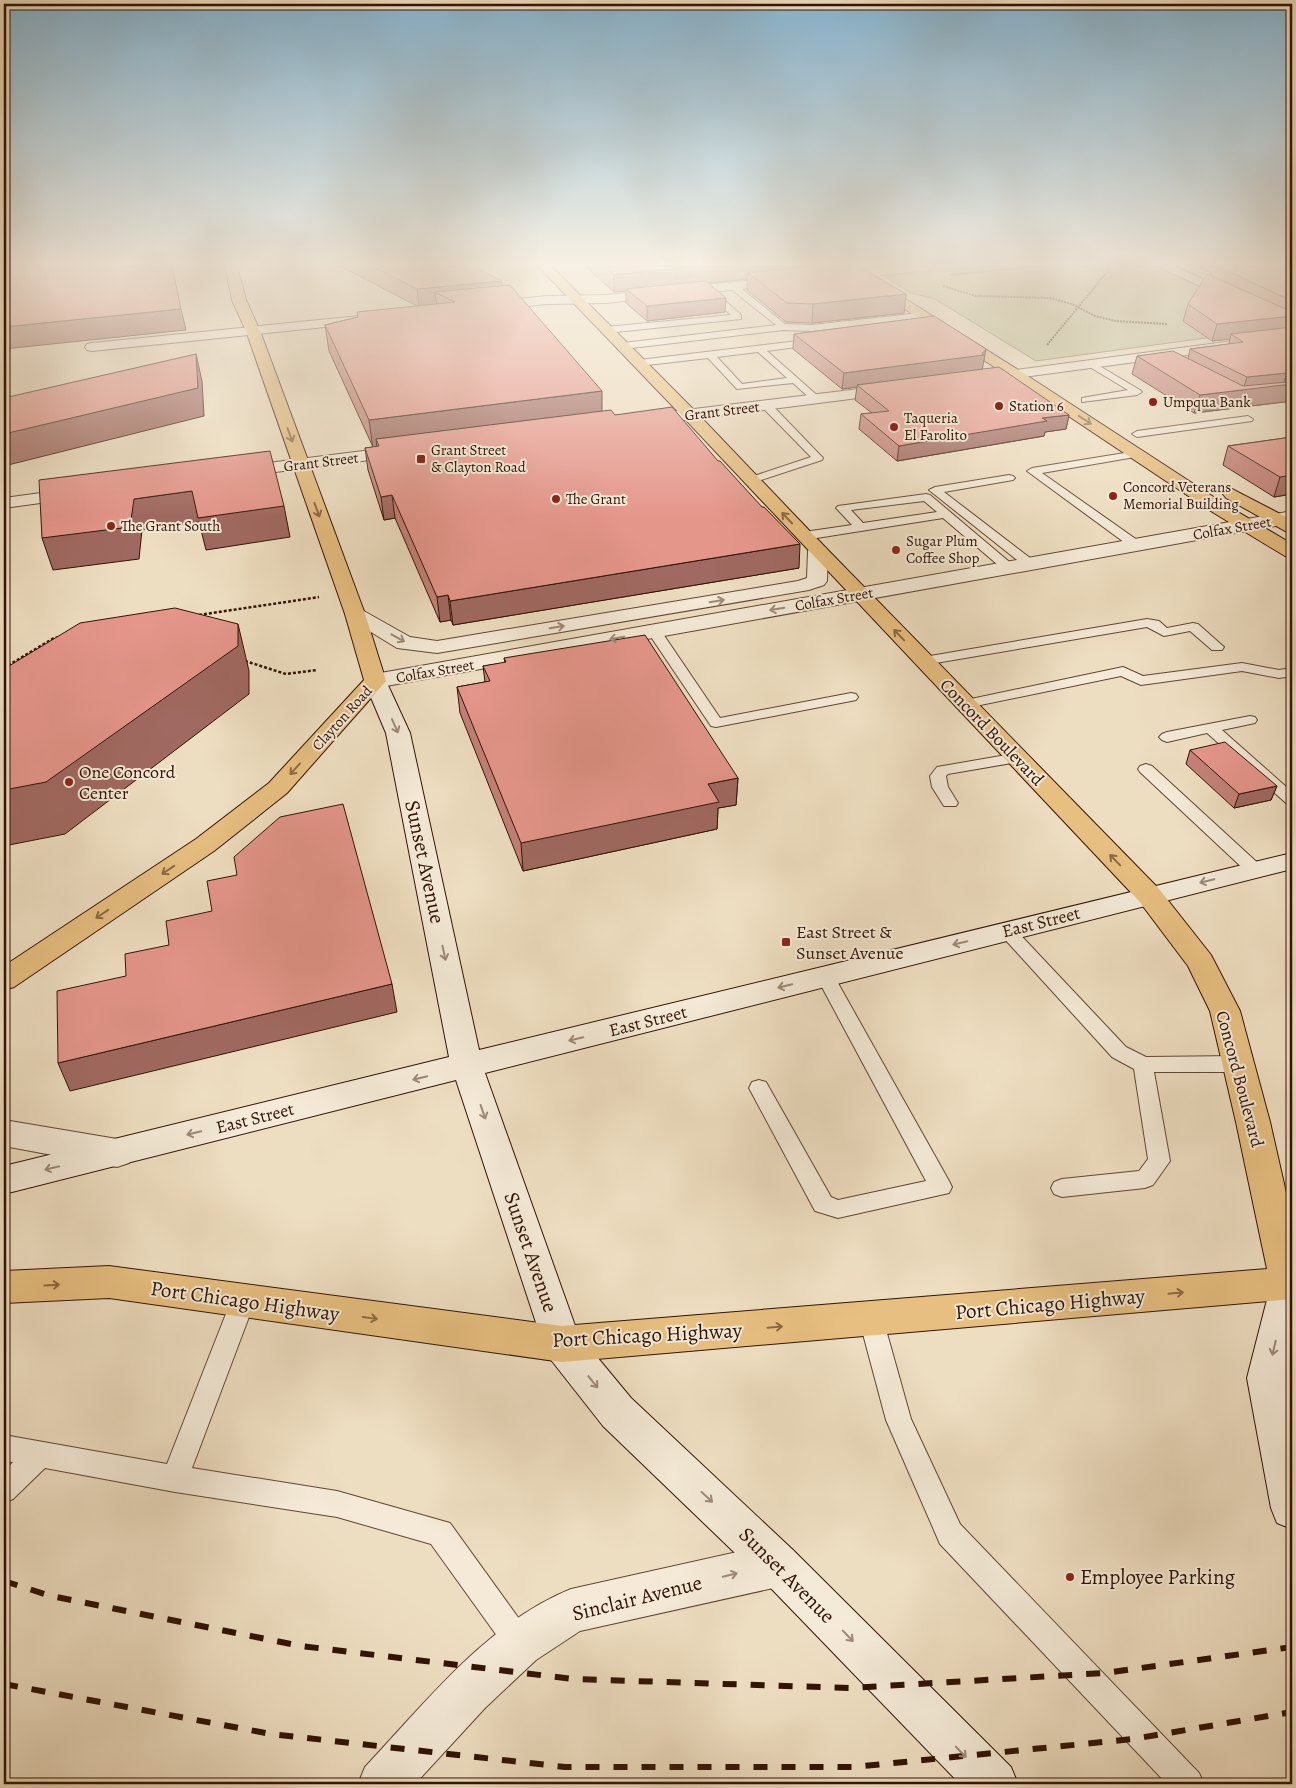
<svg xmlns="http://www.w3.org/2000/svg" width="1296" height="1788" font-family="Alegreya,serif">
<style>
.green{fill:#bcc091;stroke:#766a4a}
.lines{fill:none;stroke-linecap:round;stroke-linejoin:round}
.lane-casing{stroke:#604633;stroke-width:2}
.street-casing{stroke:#604633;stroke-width:2}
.secondary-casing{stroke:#311304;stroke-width:2}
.primary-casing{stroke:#311304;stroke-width:2}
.path-far1{stroke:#311304;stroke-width:2;stroke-dasharray:2 1;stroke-linecap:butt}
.path{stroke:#311304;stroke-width:2.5;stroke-dasharray:3 2;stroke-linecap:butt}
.lane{fill:#f4ead7;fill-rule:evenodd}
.street{fill:#f4ead7;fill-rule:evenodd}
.secondary{fill:#f4ead7;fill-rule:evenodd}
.primary{fill:#e7bf80;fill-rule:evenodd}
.rail{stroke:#311304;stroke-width:6;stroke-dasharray:14 14;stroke-linecap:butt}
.wall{fill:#c58178;stroke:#311304}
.shaded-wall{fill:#a06961;stroke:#311304}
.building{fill:#e5968b;stroke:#311304}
.oneway{stroke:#8c6942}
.oneway2{stroke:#9c8978}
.poi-dot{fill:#8f2418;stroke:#f4ead7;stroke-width:2}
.labels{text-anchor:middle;stroke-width:4;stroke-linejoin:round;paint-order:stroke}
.far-poi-label{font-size:15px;fill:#311304;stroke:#f4ead7;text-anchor:start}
.far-street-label{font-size:15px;fill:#311304;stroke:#f4ead7}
.street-label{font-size:18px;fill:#311304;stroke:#f4ead7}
.poi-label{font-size:18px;fill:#311304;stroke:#f4ead7;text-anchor:start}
.near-street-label{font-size:21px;fill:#311304;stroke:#f4ead7}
.near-poi-label{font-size:21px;fill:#311304;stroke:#f4ead7;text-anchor:start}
</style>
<rect width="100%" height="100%" fill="#eedec1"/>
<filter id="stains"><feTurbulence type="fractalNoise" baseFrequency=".004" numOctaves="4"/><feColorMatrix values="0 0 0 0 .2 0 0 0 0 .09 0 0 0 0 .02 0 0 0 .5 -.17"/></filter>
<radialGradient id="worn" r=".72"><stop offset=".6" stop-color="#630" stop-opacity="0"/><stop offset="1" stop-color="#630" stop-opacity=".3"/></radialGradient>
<!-- green -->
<path class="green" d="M928,266H1163L1280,328L1036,361L935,299L911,293L876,271Z"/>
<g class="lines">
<!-- lane casing -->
<g class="lane-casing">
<g id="lane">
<path d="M731,285H737L785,324L812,325L920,313L924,316L920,319L812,331L783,330L623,349L618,346L623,343L776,325L731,289Z"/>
<path d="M705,288H711L741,315V319L606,333L602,330L606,327L731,315L705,292Z"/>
<path d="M815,339L819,342L818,344L767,351L819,397V401H813L793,383L737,389L708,358L639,366L634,363L639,360ZM758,352L787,378L742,384L717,357Z"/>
<path d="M1091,361L1140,390L1142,392L1137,395L1082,402V398L1128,390L1088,366V362Z"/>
<path d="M766,402L770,403L823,458L822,460L752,483L748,482L746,480L748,478L811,457L762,407L761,405Z"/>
<path d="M1248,416L1253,419L1252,421L1137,437L1132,434L1137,431Z"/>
<path d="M1137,451L1142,454L1141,456L1042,473L1140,542L1142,545L1136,549L1132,548L1027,471L1032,468Z"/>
<path d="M1009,475L1013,476L1015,478L1013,480L944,492L1034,561L1036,564L1034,567H1026L929,490L935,487Z"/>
<path d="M926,494L930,495L1013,565L1015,568L1013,571H1005L943,518L804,540L798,536L804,532L852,525L838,510L836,508L838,506ZM924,501L937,512L863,523L851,510Z"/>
<path d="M1147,619L1159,621L1167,628L1193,623L1198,624L1224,647L1222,650H1212L1190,631L1164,636L1147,627L924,665L917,661L924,657Z"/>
<path d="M654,627L659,628L720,718L851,693L856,694L858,697L856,700L851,701L716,727L711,726L647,631Z"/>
<path d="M1242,663L1279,670L1292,668V676L1279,678L1242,671L1141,685L1121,676L966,708L961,707L959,704L961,701L966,700L1123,667L1143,676Z"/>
<path d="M1250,716L1255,717L1257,720L1255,723L1222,730L1292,792V805L1286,803L1207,733L1167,742L1162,740L1159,737L1162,734L1167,732Z"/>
<path d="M1018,753L1023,755L1026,758L1023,761L948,774L946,776L948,787L958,803L956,806H944L932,787L930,776L937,767Z"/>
<path d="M1146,764L1152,766L1261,866L1264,870L1261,874L1255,876L1249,874L1140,772L1138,769L1140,766Z"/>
<path d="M1007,925L1013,927L1126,1047L1146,1057L1238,1056L1245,1059L1248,1064L1245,1069L1238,1072H1154L1170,1161L1153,1185L1145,1188L1062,1197L1054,1194L1051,1188L1054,1182L1062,1179L1139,1171L1148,1159L1134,1069L1112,1057L1001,935L998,931L1001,927Z"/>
<path d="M825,969L832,971L834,976L949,1181L952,1187L949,1193L838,1218L815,1211L749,1088L752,1082L759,1080L766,1082L831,1197L838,1200L926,1181L816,976L818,971Z"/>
<path d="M243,1290L251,1294L255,1301L192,1468L337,1491L450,1523L530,1634L535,1644L530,1654L520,1659L510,1654L431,1544L337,1517L175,1492L45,1468L13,1499L4,1503V1472L13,1462L4,1461V1435L167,1464L231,1301L235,1294Z"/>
<path d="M871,1308L880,1311L883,1319L911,1419L960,1524L1199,1773L1204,1784H1167L940,1544L886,1420L859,1319L862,1311Z"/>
</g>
</g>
<!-- street casing -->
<g class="street-casing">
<g id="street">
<path d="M891,266H934L928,270L830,281L824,277L830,273Z"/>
<path d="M784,277L790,281L788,284L606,303L547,304L489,310L482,306L489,302L547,296L606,295Z"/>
<path d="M369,315L374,316L376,319L374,322L92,351L87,350L85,347L87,344L92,343Z"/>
<path d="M1292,333V341L986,382L981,381L979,378L981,375L986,374Z"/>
<path d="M892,385L897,387L900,390L897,393L661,423L655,421L653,418L655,415L661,413Z"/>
<path d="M403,446L409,447L411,451L409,455L237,477L231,476L228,472L231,468L237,467Z"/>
<path d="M78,488L84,489L87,493L84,497L4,508V498Z"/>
<path d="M1292,511V523L375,688L367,686L364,681L367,676L375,674Z"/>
<path d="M818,545L825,547L828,551L827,581L824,585L809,590L437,653L397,648L348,618L345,614L348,610L355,608L362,610L410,637L437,641L798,581L807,578L808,551L811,547Z"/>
<path d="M4,1120L117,1139L129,1143L134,1153L129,1163L117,1167L4,1146Z"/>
<path d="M778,1543L793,1550L800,1565L793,1580L778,1587L580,1631L536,1660L485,1708L415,1784H358L365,1767C426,1702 487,1623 571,1589Z"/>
</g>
</g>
<!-- secondary casing -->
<g class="secondary-casing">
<g id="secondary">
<path d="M1157,266H1174L1292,320V329Z"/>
<path d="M375,674L383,676L386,681L410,733L479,1050L1292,853V869L485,1073L578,1334L631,1398L793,1550L1011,1767L1018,1784H960L763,1580L603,1426L548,1356L543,1344L456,1080L4,1194V1166L449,1057L386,733L364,681L367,676Z"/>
<path d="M1289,1268L1292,1269V1353L1287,1378L1292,1406V1529L1277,1523L1271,1508L1247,1378L1271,1284L1276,1272Z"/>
</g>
</g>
<!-- primary casing -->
<g class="primary-casing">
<g id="primary">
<path d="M225,266H237L246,300L260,331L365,614L386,681L287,793L214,851L14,987L4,990V966L196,839L269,783L364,680L345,614L246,331L232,300Z"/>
<path d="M538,266H551L696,412L825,547L1159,889L1211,955L1240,1011L1270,1122L1292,1219V1299L562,1362L109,1298L4,1303V1271L109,1266L562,1326L1267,1269L1236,1122L1210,1011L1188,966L1139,901L684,418Z"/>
<path d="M838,266H853L1020,371L1226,505L1292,544V558L1285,556L1214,513L1010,377Z"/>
<path d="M1232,489L1292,520V533L1285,531L1226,498L1223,494L1226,490Z"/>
</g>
</g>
<!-- path-far1 -->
<g class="path-far1">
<path d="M951,275L1038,266"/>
<path d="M943,286L976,296L1050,298L1072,304L1095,316L1115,321L1167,324"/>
<path d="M1047,345L1112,266"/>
</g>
<!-- path -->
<g class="path">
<path d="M199,615L319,597"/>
<path d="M245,661L286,674L317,670"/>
<path d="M4,668L54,638L60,637"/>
</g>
<!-- lane -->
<use href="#lane" class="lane"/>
<!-- street -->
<use href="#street" class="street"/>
<!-- secondary -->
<use href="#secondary" class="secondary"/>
<!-- primary -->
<use href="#primary" class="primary"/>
<!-- rail -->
<g class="rail">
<path d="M4,1581L51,1596L301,1646L573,1679L849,1688L1105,1673L1292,1647"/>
<path d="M4,1684L271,1734L565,1767H854L1133,1739L1292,1712"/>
</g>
</g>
<!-- wall -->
<g class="wall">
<path d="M340,266H471L502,286L602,411L615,415L799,568L453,625L451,620L440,622L395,518L384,520L368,470L365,448L373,447L329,351L325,325L358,317L417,306Z"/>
<path d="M585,266H847L906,294L904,313L812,323L786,322L747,290V279L708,283L725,312L647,321L626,303V291L614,292Z"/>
<path d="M1196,266H1292V401L1194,413L1132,374L1137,356L1188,359L1190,349L1229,344L1230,339L1212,341L1183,321L1188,304L1210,275L1211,273Z"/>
<path d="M794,334L986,349L982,369L1069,415L1066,429L1045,432L1044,436L897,461L859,429L861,414L872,413L855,400L857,387L842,389L793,349Z"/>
<path d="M1292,437V494L1274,497L1223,465L1228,446Z"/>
<path d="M504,658L738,778L736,805L718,808L717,829L523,871L460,713L457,687L485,682L483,666L505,663Z"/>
<path d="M1190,750L1277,786L1271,800L1234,808L1186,764Z"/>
</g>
<!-- shaded-wall -->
<g class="shaded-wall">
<path d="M698,266H826L748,273L747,279L629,291L626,289V291L614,292V275Z"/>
<path d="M502,281L503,299L455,302L435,292L437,306L419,307L417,289Z"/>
<path d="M906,294L904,313L812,323L813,304Z"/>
<path d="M726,298L725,312L647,321V306Z"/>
<path d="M181,309L186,330L4,349V327Z"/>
<path d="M1292,316V332L1231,334L1230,339L1212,341L1217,324Z"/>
<path d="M986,349L982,371L857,385V387L842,389L844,373L982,354Z"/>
<path d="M196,354L202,381L204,416L4,466V434Z"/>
<path d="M1287,373L1283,385L1292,384V401L1194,413L1200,395L1243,390L1247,377Z"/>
<path d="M602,391V419L376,439L377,448L373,449L369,420Z"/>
<path d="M1069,415L1066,429L1045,432L1044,436L897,461L899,446L1042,418Z"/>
<path d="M1292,475V494L1274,497L1280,477Z"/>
<path d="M192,491L284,506L290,537L206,550L199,522L142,530L139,559L53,570L42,538L134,499Z"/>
<path d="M392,495L395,518L384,520L381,497Z"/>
<path d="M800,544L799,568L453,625L450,601Z"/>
<path d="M448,595L451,620L440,622L437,597Z"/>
<path d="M238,624L249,671V694L65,834L4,846V790Z"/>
<path d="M738,778L736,805L718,808L717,829L523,871L521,843L708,784Z"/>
<path d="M1277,786L1271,800L1234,808L1239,794Z"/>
<path d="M392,984L397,1012L70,1091L58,1063Z"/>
</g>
<!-- building -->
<g class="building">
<path d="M4,266H172L181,309L4,327Z"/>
<path d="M372,266H471L502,281L417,289Z"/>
<path d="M604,266H698L614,275Z"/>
<path d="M810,266H858L906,294L813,304L787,303L748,273Z"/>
<path d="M1217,266H1292V301Z"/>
<path d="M1207,274L1292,312V316L1217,324L1188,304Z"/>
<path d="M706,281L726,298L647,306L626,289Z"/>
<path d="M510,285L602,391L369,420L325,325L358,317L357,312L455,302L435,292Z"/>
<path d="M934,316L986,349L982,354L984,355L844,373L794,334Z"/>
<path d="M1292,327V376L1287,373L1247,377L1190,349L1243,342L1231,334Z"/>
<path d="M1173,351L1243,386L1287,382L1292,377V384L1200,395L1137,356Z"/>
<path d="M196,354L198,388L4,434V398Z"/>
<path d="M999,367L1069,415L1042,418L1047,421L899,446L861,414L889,411L857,385Z"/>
<path d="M672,407L718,461H720L762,507H764L800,544L450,601L448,595L437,597L392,495L381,497L365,448L379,446L376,439L611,410L615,415Z"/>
<path d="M1292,437V475L1280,477L1228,446Z"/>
<path d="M270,451L284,506L198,518L192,491L134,499L130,527L42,538L39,480Z"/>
<path d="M175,608L238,624V646L46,782L4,790V669L80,623Z"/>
<path d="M645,635L738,778L708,784L719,802L521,843L457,687L490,681L483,666L506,662L504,658Z"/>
<path d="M1225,742L1277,786L1239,794L1190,750Z"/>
<path d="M343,804L392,984L58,1063L57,991L126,976L125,954L169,945L166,921L212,911L207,881L237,875L234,857L280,817Z"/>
</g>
<!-- one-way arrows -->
<defs><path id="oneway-shaft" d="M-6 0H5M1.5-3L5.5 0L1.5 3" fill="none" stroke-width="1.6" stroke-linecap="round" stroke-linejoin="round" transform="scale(1.25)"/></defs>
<g class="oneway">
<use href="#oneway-shaft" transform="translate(1085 420) rotate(33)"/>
<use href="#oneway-shaft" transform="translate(290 435) rotate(70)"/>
<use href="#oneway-shaft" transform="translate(317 510) rotate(70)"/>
<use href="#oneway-shaft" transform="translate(787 518) rotate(-133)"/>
<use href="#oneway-shaft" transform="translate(899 635) rotate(-134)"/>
<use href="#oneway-shaft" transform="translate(295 769) rotate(132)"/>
<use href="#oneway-shaft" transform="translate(1115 860) rotate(-134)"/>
<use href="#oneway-shaft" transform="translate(168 870) rotate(146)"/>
<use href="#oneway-shaft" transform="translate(102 914) rotate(146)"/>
<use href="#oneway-shaft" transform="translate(52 1285) rotate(-3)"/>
<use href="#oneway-shaft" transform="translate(1176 1293) rotate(-5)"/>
<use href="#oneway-shaft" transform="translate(370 1318) rotate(8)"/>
<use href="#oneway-shaft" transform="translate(775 1327) rotate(-5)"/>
</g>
<g class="oneway2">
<use href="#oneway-shaft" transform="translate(717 601) rotate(-9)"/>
<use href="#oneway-shaft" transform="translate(777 609) rotate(170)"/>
<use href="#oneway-shaft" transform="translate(557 627) rotate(-9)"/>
<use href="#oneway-shaft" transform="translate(398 638) rotate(29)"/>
<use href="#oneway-shaft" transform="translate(617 638) rotate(170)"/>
<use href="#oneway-shaft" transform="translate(395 726) rotate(66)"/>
<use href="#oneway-shaft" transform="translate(1207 881) rotate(167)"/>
<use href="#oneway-shaft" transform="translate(960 943) rotate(166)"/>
<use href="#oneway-shaft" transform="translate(444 953) rotate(78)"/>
<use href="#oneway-shaft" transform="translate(785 986) rotate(166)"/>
<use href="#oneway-shaft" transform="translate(576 1039) rotate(166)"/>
<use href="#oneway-shaft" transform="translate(420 1078) rotate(166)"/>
<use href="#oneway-shaft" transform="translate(483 1112) rotate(71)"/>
<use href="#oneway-shaft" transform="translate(194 1133) rotate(166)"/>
<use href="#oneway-shaft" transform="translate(52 1168) rotate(166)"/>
<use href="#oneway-shaft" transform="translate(1274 1348) rotate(103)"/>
<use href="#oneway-shaft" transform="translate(593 1382) rotate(51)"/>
<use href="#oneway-shaft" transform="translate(707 1497) rotate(43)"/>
<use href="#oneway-shaft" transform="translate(730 1575) rotate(-13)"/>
<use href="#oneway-shaft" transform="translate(848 1636) rotate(46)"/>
<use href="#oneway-shaft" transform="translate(961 1752) rotate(46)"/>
</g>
<!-- sky -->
<linearGradient id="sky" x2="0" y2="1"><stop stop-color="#88b7d3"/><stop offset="0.51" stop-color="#f7f0e3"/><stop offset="1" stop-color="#f7f0e3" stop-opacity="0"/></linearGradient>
<rect width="1296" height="517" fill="url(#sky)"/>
<!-- markers -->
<g class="poi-dot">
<circle cx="1153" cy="402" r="5"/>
<circle cx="999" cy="406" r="5"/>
<circle cx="894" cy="427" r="5"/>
<rect x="416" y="454" width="10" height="10" rx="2.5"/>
<circle cx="1113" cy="496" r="5"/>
<circle cx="556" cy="499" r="5"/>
<circle cx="111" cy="526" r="5"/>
<circle cx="896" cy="550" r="5"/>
<circle cx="69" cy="782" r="5"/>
<rect x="781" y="937" width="10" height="10" rx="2.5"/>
<circle cx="1070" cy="1577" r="5"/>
</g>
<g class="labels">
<!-- far-poi labels -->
<g class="far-poi-label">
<text x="1163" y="407">Umpqua Bank</text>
<text x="1009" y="411">Station 6</text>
<text x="904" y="423">Taqueria<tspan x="904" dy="17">El Farolito</tspan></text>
<text x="431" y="455">Grant Street<tspan x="431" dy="17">&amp; Clayton Road</tspan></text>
<text x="1123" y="492">Concord Veterans<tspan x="1123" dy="17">Memorial Building</tspan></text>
<text x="566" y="504">The Grant</text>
<text x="121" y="531">The Grant South</text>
<text x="906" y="546">Sugar Plum<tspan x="906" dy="17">Coffee Shop</tspan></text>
</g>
<!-- far-street labels -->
<g class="far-street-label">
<text transform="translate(722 411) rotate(-7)" y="5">Grant Street</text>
<text transform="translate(321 462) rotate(-7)" y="5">Grant Street</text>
<text transform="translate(1232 528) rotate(-10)" y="5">Colfax Street</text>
<text transform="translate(834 599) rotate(-10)" y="5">Colfax Street</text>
<text transform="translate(435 671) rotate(-10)" y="5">Colfax Street</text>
<text transform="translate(342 718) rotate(-48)" y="5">Clayton Road</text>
</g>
<!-- street labels -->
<g class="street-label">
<text transform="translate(992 732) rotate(46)" y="6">Concord Boulevard</text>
<text transform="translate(1041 922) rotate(-14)" y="6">East Street</text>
<text transform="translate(648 1021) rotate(-14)" y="6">East Street</text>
<text transform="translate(1240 1079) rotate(75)" y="6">Concord Boulevard</text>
<text transform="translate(255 1118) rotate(-14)" y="6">East Street</text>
</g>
<!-- poi labels -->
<g class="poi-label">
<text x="79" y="778">One Concord<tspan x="79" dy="21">Center</tspan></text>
<text x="796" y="938">East Street &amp;<tspan x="796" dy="21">Sunset Avenue</tspan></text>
</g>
<!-- near-street labels -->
<g class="near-street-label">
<text transform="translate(425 862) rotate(78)" y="7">Sunset Avenue</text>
<text transform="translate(531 1252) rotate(71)" y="7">Sunset Avenue</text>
<text transform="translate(245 1301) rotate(8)" y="7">Port Chicago Highway</text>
<text transform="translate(1050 1304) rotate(-5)" y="7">Port Chicago Highway</text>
<text transform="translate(647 1335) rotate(-3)" y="7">Port Chicago Highway</text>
<text transform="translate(787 1575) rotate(45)" y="7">Sunset Avenue</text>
<text transform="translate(637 1598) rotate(-14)" y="7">Sinclair Avenue</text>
</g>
<!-- near-poi labels -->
<g class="near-poi-label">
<text x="1080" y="1584">Employee Parking</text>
</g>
</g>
<!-- margin -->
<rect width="1296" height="1788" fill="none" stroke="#eedec1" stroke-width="20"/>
<rect x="5" y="5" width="1286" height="1778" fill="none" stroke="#311304" stroke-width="2.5"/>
<rect x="10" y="10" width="1276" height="1768" fill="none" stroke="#311304"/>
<rect width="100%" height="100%" filter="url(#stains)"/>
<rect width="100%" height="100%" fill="url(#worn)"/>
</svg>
